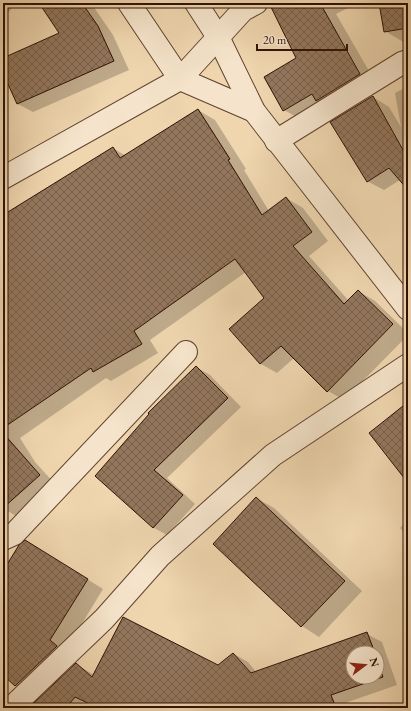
<svg xmlns="http://www.w3.org/2000/svg" width="411" height="711" font-family="'EB Garamond',serif">
<style>
.shadow{fill:#0003;fill-rule:evenodd}
.building{fill:url(#building-cross-hatch);stroke:#301104}
.lines{fill:none;stroke-linecap:round;stroke-linejoin:round}
.minor-casing{stroke:#60422f;stroke-width:24}
.minor{stroke:#f5e4cb;stroke-width:22}
</style>
<defs>
<pattern id="building-cross-hatch" width="8" height="8" patternUnits="userSpaceOnUse"><rect width="8" height="8" fill="#93775d"/><path d="M0 0l8 8M0 8l8-8" fill="none" stroke="#78604b"/></pattern>
</defs>
<rect width="100%" height="100%" fill="#efd6af"/>
<filter id="stains"><feTurbulence type="fractalNoise" baseFrequency=".005" numOctaves="4"/><feColorMatrix values="0 0 0 0 .2 0 0 0 0 .09 0 0 0 0 .02 0 0 0 .5 -.17"/></filter>
<radialGradient id="worn" r=".72"><stop offset=".6" stop-color="#630" stop-opacity="0"/><stop offset="1" stop-color="#630" stop-opacity=".3"/></radialGradient>
<!-- shadow -->
<g class="shadow">
<path d="M3,3H17L3,18Z"/>
<path d="M40,3H91L113,35L129,70L33,112L18,104L3,71V59L61,33Z"/>
<path d="M216,3H234L225,8Z"/>
<path d="M270,3H358L336,14L376,83L300,119L284,110L298,59Z"/>
<path d="M390,3H408V42L405,43L385,31Z"/>
<path d="M408,86V189L400,180L384,190L367,181L373,97L389,107L401,127L395,93Z"/>
<path d="M198,110L215,120L246,169L244,170L269,211L286,198L303,208L328,241L309,256L349,301L358,291L375,301L408,333V335L344,400L328,391L294,358L277,373L261,364L231,329L266,298L246,272L150,340L158,353L111,381L106,378L20,438L35,462L56,485L19,518L3,508V216L113,148L126,156Z"/>
<path d="M196,367L210,375L241,407L167,478L195,504L167,535L154,528L96,476L151,414Z"/>
<path d="M256,498L274,508L362,591L319,637L302,626L214,544Z"/>
<path d="M408,520V536L400,528Z"/>
<path d="M42,551L103,589L66,650L32,695L16,686L3,674V573Z"/>
<path d="M408,578V593L404,579Z"/>
<path d="M367,634L382,642L397,685L345,703L347,708H98L82,701L87,708H41L76,664L94,675L218,667L234,654L248,662L256,672ZM353,653H377V677H353Z"/>
</g>
<!-- building -->
<g class="building">
<path d="M39,3H82L98,26L114,61L17,104L3,73V58L59,33Z"/>
<path d="M269,3H320L360,74L316,101L312,94L283,111L264,77L296,58Z"/>
<path d="M379,3H408V28L384,32Z"/>
<path d="M373,96L408,159V190L389,168L367,182L330,122Z"/>
<path d="M198,109L230,159L228,160L262,215L286,197L312,232L293,246L344,304L358,290L393,324L327,392L281,346L260,364L229,329L264,298L235,259L134,331L142,344L93,372L91,368L3,428V215L113,147L120,158Z"/>
<path d="M196,366L228,398L154,470L183,495L153,528L95,476L149,414L148,413Z"/>
<path d="M408,402V483L369,433Z"/>
<path d="M3,433L40,475L3,508Z"/>
<path d="M256,497L345,581L301,627L213,544Z"/>
<path d="M25,540L88,579L50,640L57,646L15,686L3,675V571L19,545Z"/>
<path d="M123,617L218,665L233,653L251,673L367,632L375,653H353V677H377V660L383,677L331,695L336,708H98L75,697L66,708H40L34,703L76,663L92,677Z"/>
</g>
<g class="lines">
<!-- minor casing -->
<g class="minor-casing">
<g id="minor">
<path d="M129,3L180,79"/>
<path d="M196,3L218,37L254,111L408,309"/>
<path d="M180,79L254,111"/>
<path d="M276,141L402,63L408,61"/>
<path d="M3,178L180,79L243,10L256,3"/>
<path d="M3,539L14,534L186,352"/>
<path d="M11,708L104,619L160,556L273,455L408,365"/>
</g>
</g>
<!-- minor -->
<use href="#minor" class="minor"/>
</g>
<!-- margin -->
<rect width="411" height="711" fill="none" stroke="#efd6af" stroke-width="16"/>
<rect x="4" y="4" width="403" height="703" fill="none" stroke="#301104" stroke-width="2"/>
<rect x="8" y="8" width="395" height="695" fill="none" stroke="#301104"/>
<!-- north arrow -->
<g transform="translate(365 665) rotate(74)"><circle r="19" fill="#f5e4cb" stroke="#a6907b"/>
<path d="M0-3L7 15L0 10L-7 15Z" fill="#8f2418"/>
<text y="-6" font-size="11" font-weight="bold" text-anchor="middle" fill="#301104">N</text>
</g>
<!-- scale -->
<path d="M257 44v6h90v-6" fill="none" stroke="#301104" stroke-width="2"/>
<text x="263" y="44" font-size="12" fill="#301104" stroke="#f5e4cb" stroke-width="3" paint-order="stroke">20 m</text>
<rect width="100%" height="100%" filter="url(#stains)"/>
<rect width="100%" height="100%" fill="url(#worn)"/>
</svg>
